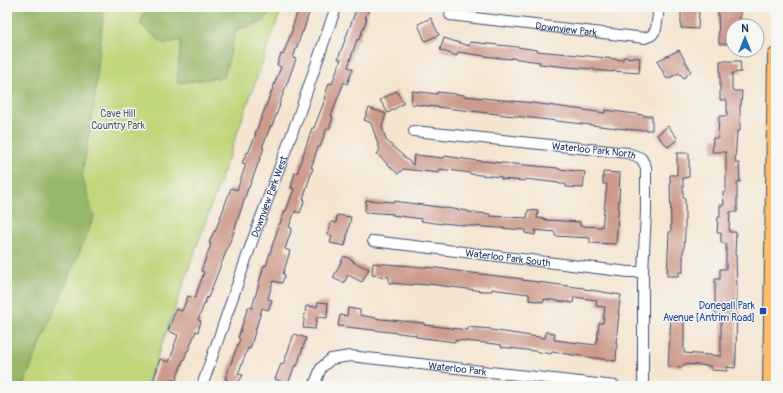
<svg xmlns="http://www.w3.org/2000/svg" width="783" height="393" font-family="Pangolin,sans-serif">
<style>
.green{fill:#c0d67a;stroke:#6e826c}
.forest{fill:#98b76a;stroke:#5a7364}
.building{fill:#cd9a8d}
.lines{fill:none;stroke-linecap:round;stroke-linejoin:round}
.street-casing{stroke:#3c4a6f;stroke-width:12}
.primary-casing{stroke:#3c4a6f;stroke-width:18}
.street{stroke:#fff;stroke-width:10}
.primary{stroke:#fabe6d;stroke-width:16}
.transit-dot{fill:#1a4fb4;stroke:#f6f6f2;stroke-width:1.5}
.labels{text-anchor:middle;stroke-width:3;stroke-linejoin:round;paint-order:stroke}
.street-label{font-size:10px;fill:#1b2f5e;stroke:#f6f6f2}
.park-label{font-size:10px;fill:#445965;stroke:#f6f6f2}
.transit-label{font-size:10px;fill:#164399;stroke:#f6f6f2;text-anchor:end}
</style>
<rect width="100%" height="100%" fill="#f6f6f2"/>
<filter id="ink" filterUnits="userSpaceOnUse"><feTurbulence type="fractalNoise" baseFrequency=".025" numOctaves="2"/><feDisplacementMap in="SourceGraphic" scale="8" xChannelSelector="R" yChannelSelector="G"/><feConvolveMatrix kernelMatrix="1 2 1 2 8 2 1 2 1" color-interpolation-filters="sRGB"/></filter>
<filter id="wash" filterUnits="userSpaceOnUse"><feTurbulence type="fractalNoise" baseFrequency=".012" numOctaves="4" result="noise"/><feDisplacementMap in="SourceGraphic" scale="16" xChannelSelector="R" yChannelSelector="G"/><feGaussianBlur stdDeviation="0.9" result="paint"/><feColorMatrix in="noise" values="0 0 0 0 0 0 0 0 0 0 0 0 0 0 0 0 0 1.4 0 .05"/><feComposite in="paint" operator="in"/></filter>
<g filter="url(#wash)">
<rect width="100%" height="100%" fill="#f4e5d0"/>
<!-- green -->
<path class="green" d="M7,7H282L147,386H7Z"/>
<!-- forest -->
<g class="forest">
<path d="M7,7H104L94,106L82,176L94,217L24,383L13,386H7Z"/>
<path d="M146,7H233L236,10H259V7H275L263,22L236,30L224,77L177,83L181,40L164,44L140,24Z"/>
</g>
<g id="blocks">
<!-- building -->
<g class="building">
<path d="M299,7H311L303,32H302L293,58L296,59L279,105H280L272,126L271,125L262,148H264L249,188H248L233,234L208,298L207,297L198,320L201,321L198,332L196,331L188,351H187L184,360H183L176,380L171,379L169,386H165L153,382L160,359L169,362L175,346H174L178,335L168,331L176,309L182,311L188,296L195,298L204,272L201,271L211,244L209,243L214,231L215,232L231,188L237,190L246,164L242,163L247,152L248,153L256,134H255L281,67L277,65L281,54L283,55L293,28H292Z"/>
<path d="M357,7H370L365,18H367L359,40L357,39L348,67L353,69L347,84L344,82L331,116L333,117L329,129L327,128L320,147H318L311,168H313L303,199H305L300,213L295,211L289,227L292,228L285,249L290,251L283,274L285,275L282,283L273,281L268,299L272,300L268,310L262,308L250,349L248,348L238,374L243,375L236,386H225L227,379H225L240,339L238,338L248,307L252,308L264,265L266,266L279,224H280L285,210L286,211L294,189L291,188L295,172L297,173L312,128H314L325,99H324L329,83L332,84L341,59H338Z"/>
<path d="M740,10V26H733V44H719L718,11Z"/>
<path d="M681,11H699L698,29L681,28Z"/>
<path d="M431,18L439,35L425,41L418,24Z"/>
<path d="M444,38L469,46L470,42L517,47L537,50V51L568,54L588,56L623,60V57L640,58L639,73L613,71V72L594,70V69L567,67L539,64L540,62L511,58V59L492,57L458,52L457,56L440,50Z"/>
<path d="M679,50L691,71L684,78L679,73L667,79L657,61Z"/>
<path d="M720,61H740L741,72L732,73V91H742L741,106L740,105V131H737L735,163H739L740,182H737V212H730L729,232H736L735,255H736L737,292L736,357L735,368L727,367V371L711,370V366L684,364L683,367L668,366L671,316H684V353L721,356V315H715V279H720V269H726V244L721,243V233H717L718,217H720V205H724L723,192H726V152H712L713,138H718L719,116H727V100H720Z"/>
<path d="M396,91L404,103L388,113L380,100Z"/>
<path d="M412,91L437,94V92L464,95V96L533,103L605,113V110L644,115V116H652V130H634L411,104Z"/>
<path d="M369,108L386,114L382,126L386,140L413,165L414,155L444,158L445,156L471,160L558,168V169L585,172L583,188L566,187V184H559V183L525,179V181L501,179V177L470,174V173L440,169L439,173L403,169L398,174L377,154L380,150L371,123L364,120Z"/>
<path d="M668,126L678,139L668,147L657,135Z"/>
<path d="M677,153H689V177L683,178V198H685V232L684,250H683V272H679V276H667L669,232H671L670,175H677Z"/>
<path d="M603,172L620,173L619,202L616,244L590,243V238L555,236V232L535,230V235L525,233V230L472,226L442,223V224L421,221L422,219L392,215L393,214L365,212L366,200L394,202V201L468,211V212L490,214V216L527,218L528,210L538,211L537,218L546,219V220L580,222V226L602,227L607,184H603Z"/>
<path d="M337,215L351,217L345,246L330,243L332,236L328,235L331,222L336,223Z"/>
<path d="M344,256L354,261L353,262L369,269L362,282L348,275L344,283L333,278Z"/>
<path d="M373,263L437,268L464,272L498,276L523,279L522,280L584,288V289L621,295L618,314H619L616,343L617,344L616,361L552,352L551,354L534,351L501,347V345L495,344L455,340V342L416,337V335L338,326L340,315L347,316L348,308L360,310V315L381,319L424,323V325L442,327L468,330V327L491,329V330L545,338L546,332L555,333L554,340L596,345V341H597L599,323H603L605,307L596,306L597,300L574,297L573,303L544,299V302L529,300V294L498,290L492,289V291H483L429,284V285L413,284V285L389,283V277L372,275Z"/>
<path d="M318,302L328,303L327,318L317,317L315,329L303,328L306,306L317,307Z"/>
<path d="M294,334L306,338L297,366L295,365L288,384L275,379L281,364L283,365Z"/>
</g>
</g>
</g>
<g filter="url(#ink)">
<use href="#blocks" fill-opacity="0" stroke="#3c4a6f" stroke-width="1"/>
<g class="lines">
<!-- street casing -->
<g class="street-casing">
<g id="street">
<path id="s1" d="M450,15L645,38L652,35L656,29L659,7"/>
<path id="s2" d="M414,131L628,153L641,158L646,167V212L643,272V386"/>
<path id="s3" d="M373,241L629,272H643"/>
<path id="s4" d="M202,386L253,239L297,120L336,7"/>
<path id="s5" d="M314,386L321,368L331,359L350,356L615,386"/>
</g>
</g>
<!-- primary casing -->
<g class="primary-casing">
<path id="primary" d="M771,386L776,56"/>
</g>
<!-- street -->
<use href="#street" class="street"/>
<!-- primary -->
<use href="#primary" class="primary"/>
</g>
</g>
<!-- markers -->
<rect class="transit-dot" x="759" y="307" width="8" height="8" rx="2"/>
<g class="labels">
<!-- street labels -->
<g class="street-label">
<text dy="4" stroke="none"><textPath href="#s1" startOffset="117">Downview Park</textPath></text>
<text dy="4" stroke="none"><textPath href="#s2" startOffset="181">Waterloo Park North</textPath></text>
<text dy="4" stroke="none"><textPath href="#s4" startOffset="201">Downview Park West</textPath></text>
<text dy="4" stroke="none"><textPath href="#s3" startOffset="136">Waterloo Park South</textPath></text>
<text dy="4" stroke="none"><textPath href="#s5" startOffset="160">Waterloo Park</textPath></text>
</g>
<!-- park labels -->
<g class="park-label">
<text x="118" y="117">Cave Hill<tspan x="118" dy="12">Country Park</tspan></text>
</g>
<!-- transit labels -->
<g class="transit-label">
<text x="755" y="309">Donegall Park<tspan x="755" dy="12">Avenue [Antrim Road]</tspan></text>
</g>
</g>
<!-- margin -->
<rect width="783" height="393" fill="none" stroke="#f6f6f2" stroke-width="24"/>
<!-- north arrow -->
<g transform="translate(745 38)"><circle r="19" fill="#f6f6f2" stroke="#9ea6b7"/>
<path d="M0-3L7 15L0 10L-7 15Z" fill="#1f6fb2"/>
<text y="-6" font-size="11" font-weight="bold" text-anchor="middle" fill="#1b2f5e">N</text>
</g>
</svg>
